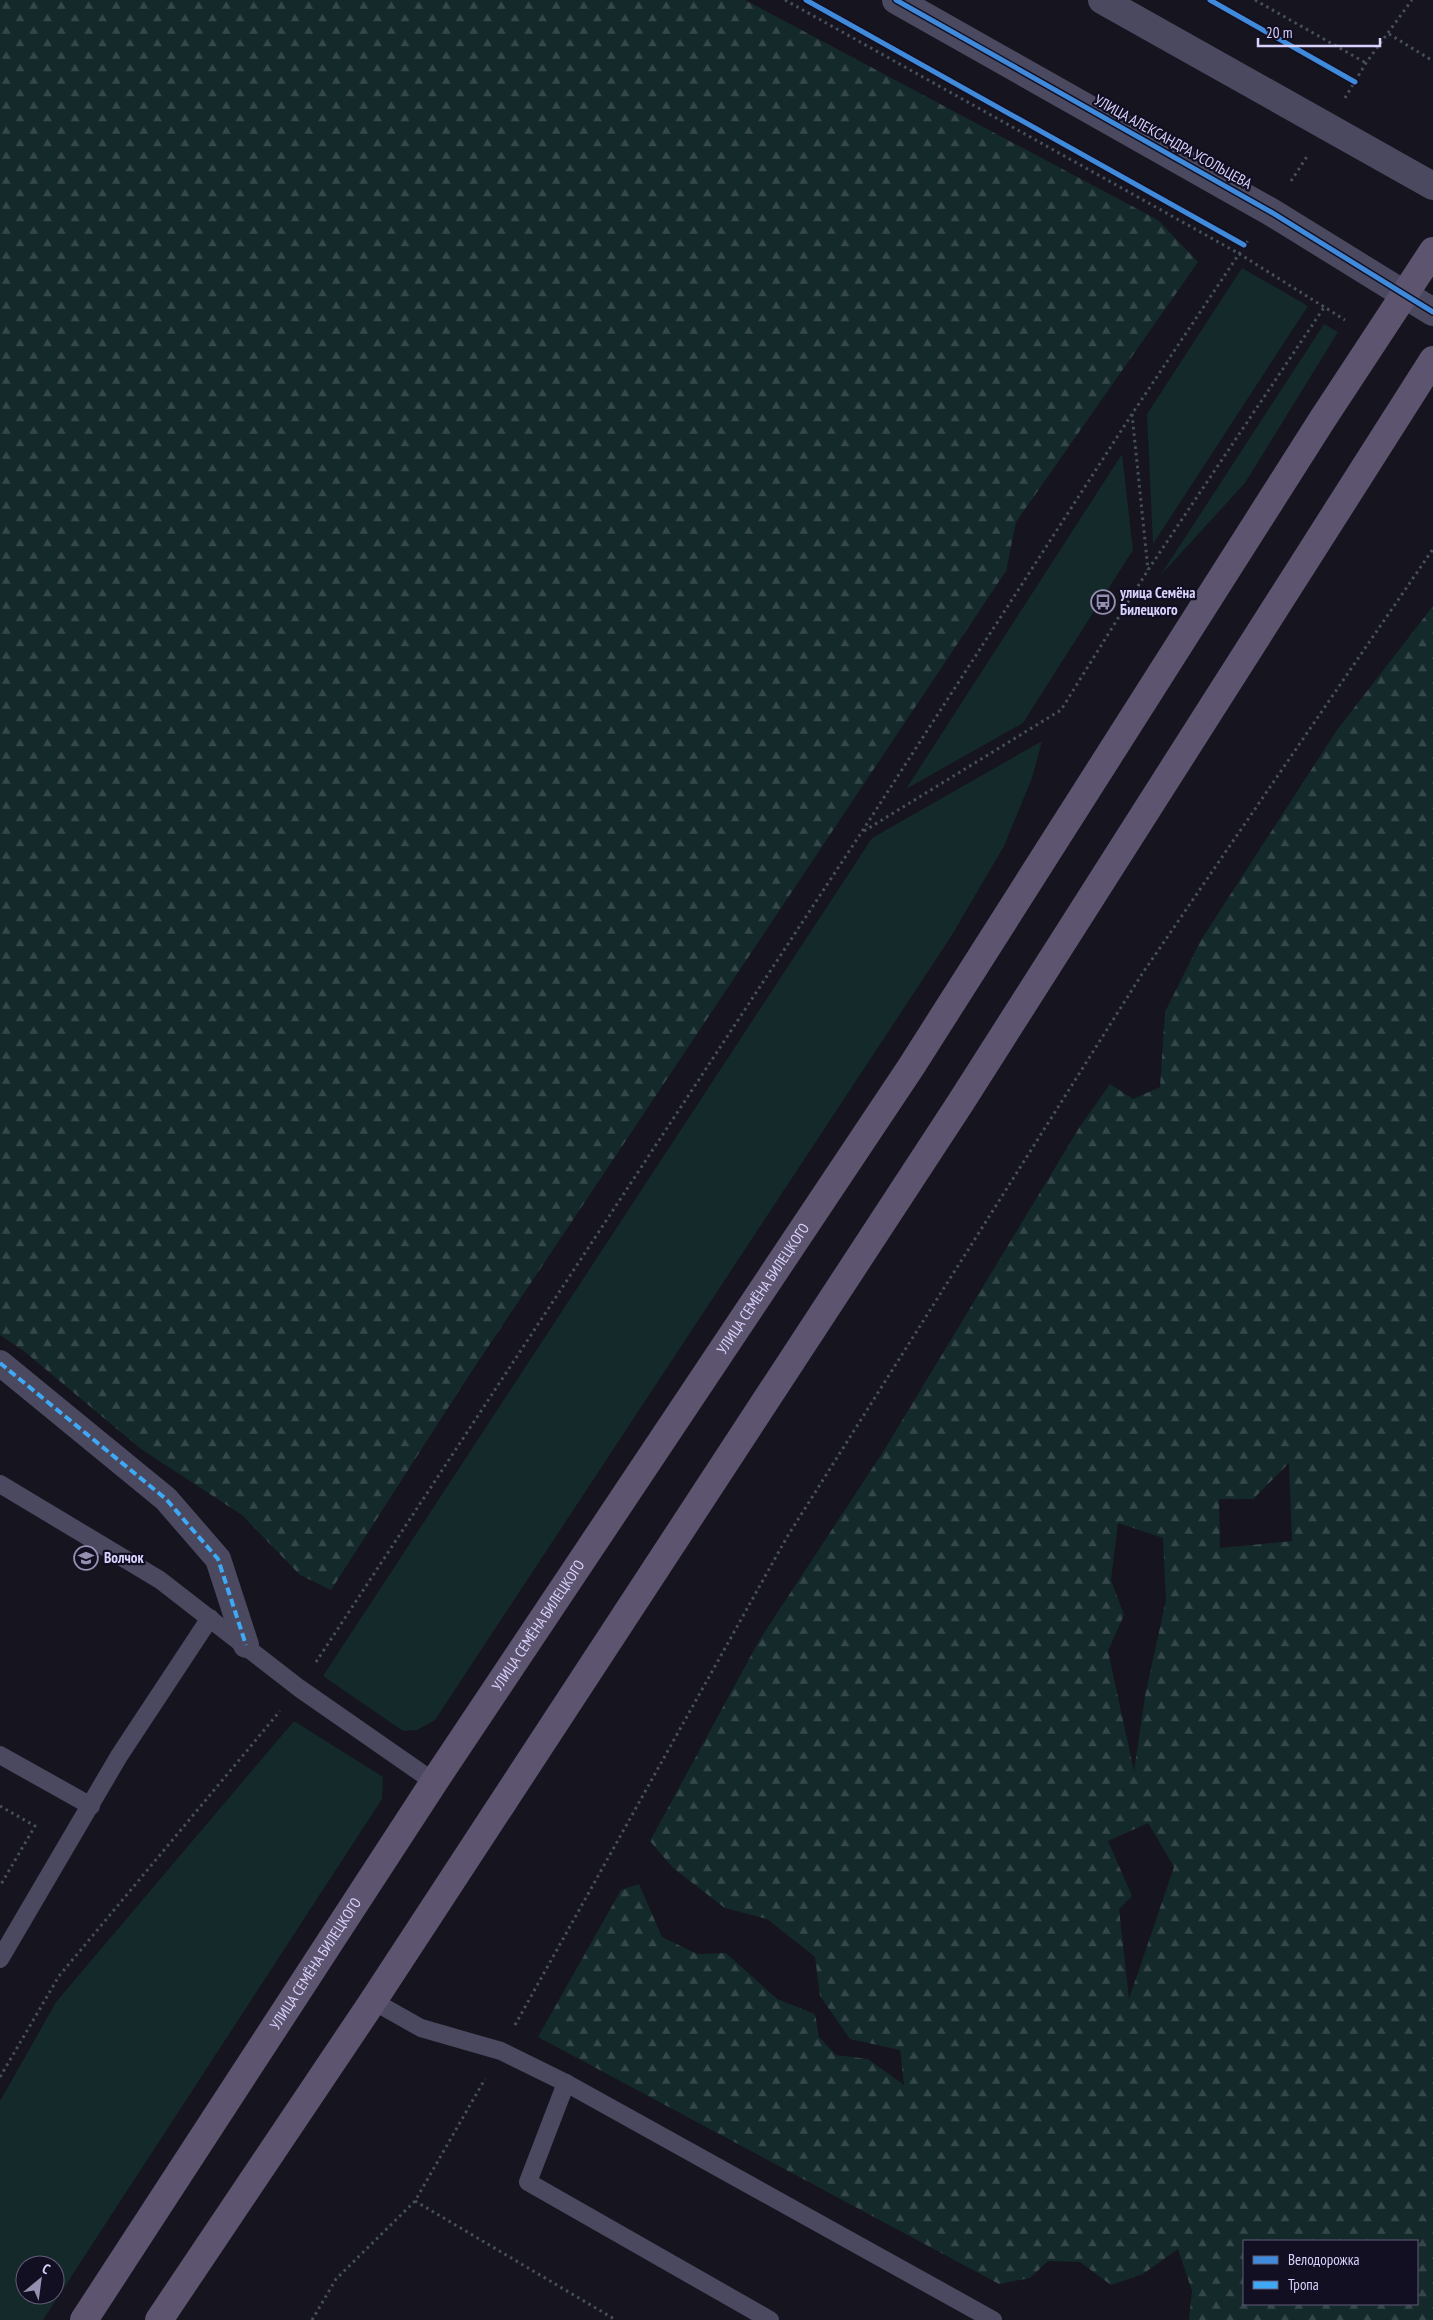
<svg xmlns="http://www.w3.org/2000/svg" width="1433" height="2320" font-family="'PT Sans Narrow',sans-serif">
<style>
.green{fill:#13292a;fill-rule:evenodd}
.forest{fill:url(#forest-firs);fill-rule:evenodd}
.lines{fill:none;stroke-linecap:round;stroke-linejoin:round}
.path{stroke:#44505c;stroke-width:3;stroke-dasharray:2.5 4;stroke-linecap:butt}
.service{stroke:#4a495f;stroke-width:18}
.pedestrian{stroke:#4a495f;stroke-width:26}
.tertiary{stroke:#4a495f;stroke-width:28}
.primary{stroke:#5d546f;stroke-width:28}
.quiet{stroke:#3fa9f5;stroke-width:4;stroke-dasharray:8 4;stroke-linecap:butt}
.cycleway-casing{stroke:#130f23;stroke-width:8}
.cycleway{stroke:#408adc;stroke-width:5}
.labels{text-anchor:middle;stroke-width:4.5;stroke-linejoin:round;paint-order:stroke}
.street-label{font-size:15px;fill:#d8d3fd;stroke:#130f23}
.poi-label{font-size:15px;font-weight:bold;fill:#d8d3fd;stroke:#130f23;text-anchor:start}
</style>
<defs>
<pattern id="forest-firs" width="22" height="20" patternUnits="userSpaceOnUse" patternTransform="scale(1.25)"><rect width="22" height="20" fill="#13292a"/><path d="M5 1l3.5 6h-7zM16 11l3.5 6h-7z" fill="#35474a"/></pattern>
</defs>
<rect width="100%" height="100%" fill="#16141e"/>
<!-- green -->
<g class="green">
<path d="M1242,268L1308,306L1153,544L1147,414Z"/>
<path d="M1324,324L1338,332L1245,483L1160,576Z"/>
<path d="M1122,454L1133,550L1023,723L906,789Z"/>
<path d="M1042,741L1032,778L1004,846L952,935L435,1720L417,1730L403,1731L323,1676L872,838Z"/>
<path d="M294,1721L383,1777L382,1799L43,2320H0V2101L56,2002ZM25,2265H55V2295H25Z"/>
</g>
<!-- forest -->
<g class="forest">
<path d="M0,0H745L1158,220L1198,262L1016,522L1006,571L464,1383L331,1590L300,1575L242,1515L141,1449L25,1352L0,1335Z"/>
<path d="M1433,606V2320H1189L1192,2291L1178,2249L1143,2274L1111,2285L1080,2262L1048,2261L1030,2278L999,2284L538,2037L621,1890L639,1884L662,1937L697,1954L726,1953L777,1999L815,2014L819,2037L836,2055L868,2059L904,2085L900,2050L850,2039L820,1996L815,1957L767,1919L725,1908L673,1868L650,1841L760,1639L883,1452L1079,1128L1110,1084L1133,1099L1160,1087L1165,1012L1201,940L1337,730ZM1289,1463L1292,1541L1220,1548L1219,1499H1253ZM1118,1523L1163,1538L1166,1600L1145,1696L1134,1771L1108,1651L1124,1615L1111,1580ZM1148,1823L1174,1867L1129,1999L1119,1909L1132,1896L1108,1841ZM1244,2241H1417V2304H1244Z"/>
</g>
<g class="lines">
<!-- path -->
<g class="path">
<path d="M785,0L1238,253L1345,320"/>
<path d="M1255,0L1366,63"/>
<path d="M1389,34L1433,61"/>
<path d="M1345,98L1366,63L1412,0"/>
<path d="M1291,181L1308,155"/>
<path d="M1132,414L1148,570"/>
<path d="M864,831L1061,710L1148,570L1325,306"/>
<path d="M316,1662L861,833L1132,414L1249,239"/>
<path d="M0,1806L35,1826L0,1886"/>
<path d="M515,2025L787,1537L1142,974L1433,549"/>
<path d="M0,2077L59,1976L280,1711"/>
<path d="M415,2201L616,2320"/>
<path d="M312,2320L336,2279L415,2201L485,2079"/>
</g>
<!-- service -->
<g class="service">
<path d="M0,1484L160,1580L299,1688L434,1782"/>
<path d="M0,1755L91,1806"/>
<path d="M0,1959L119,1756L210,1618"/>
<path d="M373,2001L421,2028L501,2051L566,2083L993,2320"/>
<path d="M566,2083L528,2182L770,2320"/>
</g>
<!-- pedestrian -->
<path class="pedestrian" d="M0,1363L166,1499L218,1559L246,1645"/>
<!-- tertiary -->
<g class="tertiary">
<path d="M896,0L1271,212L1433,312"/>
<path d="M1102,0L1433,186"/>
</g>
<!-- primary -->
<g class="primary">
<path id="s1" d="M84,2320L434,1782L911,1067L1322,420L1433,251"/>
<path d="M159,2320L373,2001L961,1102L1433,360"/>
</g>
<!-- quiet -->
<path class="quiet" d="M0,1363L166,1499L218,1559L246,1645"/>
<!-- cycleway casing -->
<g class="cycleway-casing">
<g id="cycleway">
<path d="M806,0L1244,245"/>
<path d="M896,0L1271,212L1433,312"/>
<path d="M1210,0L1355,82"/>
</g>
</g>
<!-- cycleway -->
<use href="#cycleway" class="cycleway"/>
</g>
<!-- icons -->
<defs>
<g id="bus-ring" transform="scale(1.25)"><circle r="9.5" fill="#130f23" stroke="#9490af" stroke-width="1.5"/><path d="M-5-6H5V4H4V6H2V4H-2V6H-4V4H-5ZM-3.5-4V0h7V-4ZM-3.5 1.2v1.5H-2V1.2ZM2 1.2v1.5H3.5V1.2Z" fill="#9490af"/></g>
<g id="school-ring" transform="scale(1.25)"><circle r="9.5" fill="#130f23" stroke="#9490af" stroke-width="1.5"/><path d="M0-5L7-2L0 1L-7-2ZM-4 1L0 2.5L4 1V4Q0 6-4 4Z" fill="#9490af"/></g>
</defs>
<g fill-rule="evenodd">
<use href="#bus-ring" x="1103" y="602"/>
<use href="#school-ring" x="86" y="1558"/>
</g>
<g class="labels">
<!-- street labels -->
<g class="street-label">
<text transform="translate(1173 142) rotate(29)" y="5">УЛИЦА АЛЕКСАНДРА УСОЛЬЦЕВА</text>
<text dy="5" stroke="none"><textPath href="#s1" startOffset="1235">УЛИЦА СЕМЁНА БИЛЕЦКОГО</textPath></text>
<text dy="5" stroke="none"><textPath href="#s1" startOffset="830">УЛИЦА СЕМЁНА БИЛЕЦКОГО</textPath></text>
<text dy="5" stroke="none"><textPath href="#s1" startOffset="425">УЛИЦА СЕМЁНА БИЛЕЦКОГО</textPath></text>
</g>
<!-- poi labels -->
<g class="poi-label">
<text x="1120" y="598">улица Семёна<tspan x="1120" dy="17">Билецкого</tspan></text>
<text x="104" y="1563">Волчок</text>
</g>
</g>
<!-- legend -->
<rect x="1243" y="2240" width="175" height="65" fill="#130f23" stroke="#625d7a"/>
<rect x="1253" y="2256" width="25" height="8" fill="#408adc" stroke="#625d7a"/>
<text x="1288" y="2265" font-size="15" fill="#d8d3fd">Велодорожка</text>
<rect x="1253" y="2281" width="25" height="8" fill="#3fa9f5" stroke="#625d7a"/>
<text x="1288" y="2290" font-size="15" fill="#d8d3fd">Тропа</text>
<!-- north arrow -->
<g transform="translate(40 2280) rotate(29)"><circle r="24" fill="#130f23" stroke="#625d7a"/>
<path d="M0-4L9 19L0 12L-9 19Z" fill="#9490af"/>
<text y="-8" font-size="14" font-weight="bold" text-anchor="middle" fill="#d8d3fd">С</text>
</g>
<!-- scale -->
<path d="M1258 38v8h122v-8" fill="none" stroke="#d8d3fd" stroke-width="2.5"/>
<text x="1266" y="38" font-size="15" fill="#d8d3fd" stroke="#130f23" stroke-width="4" paint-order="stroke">20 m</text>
</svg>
